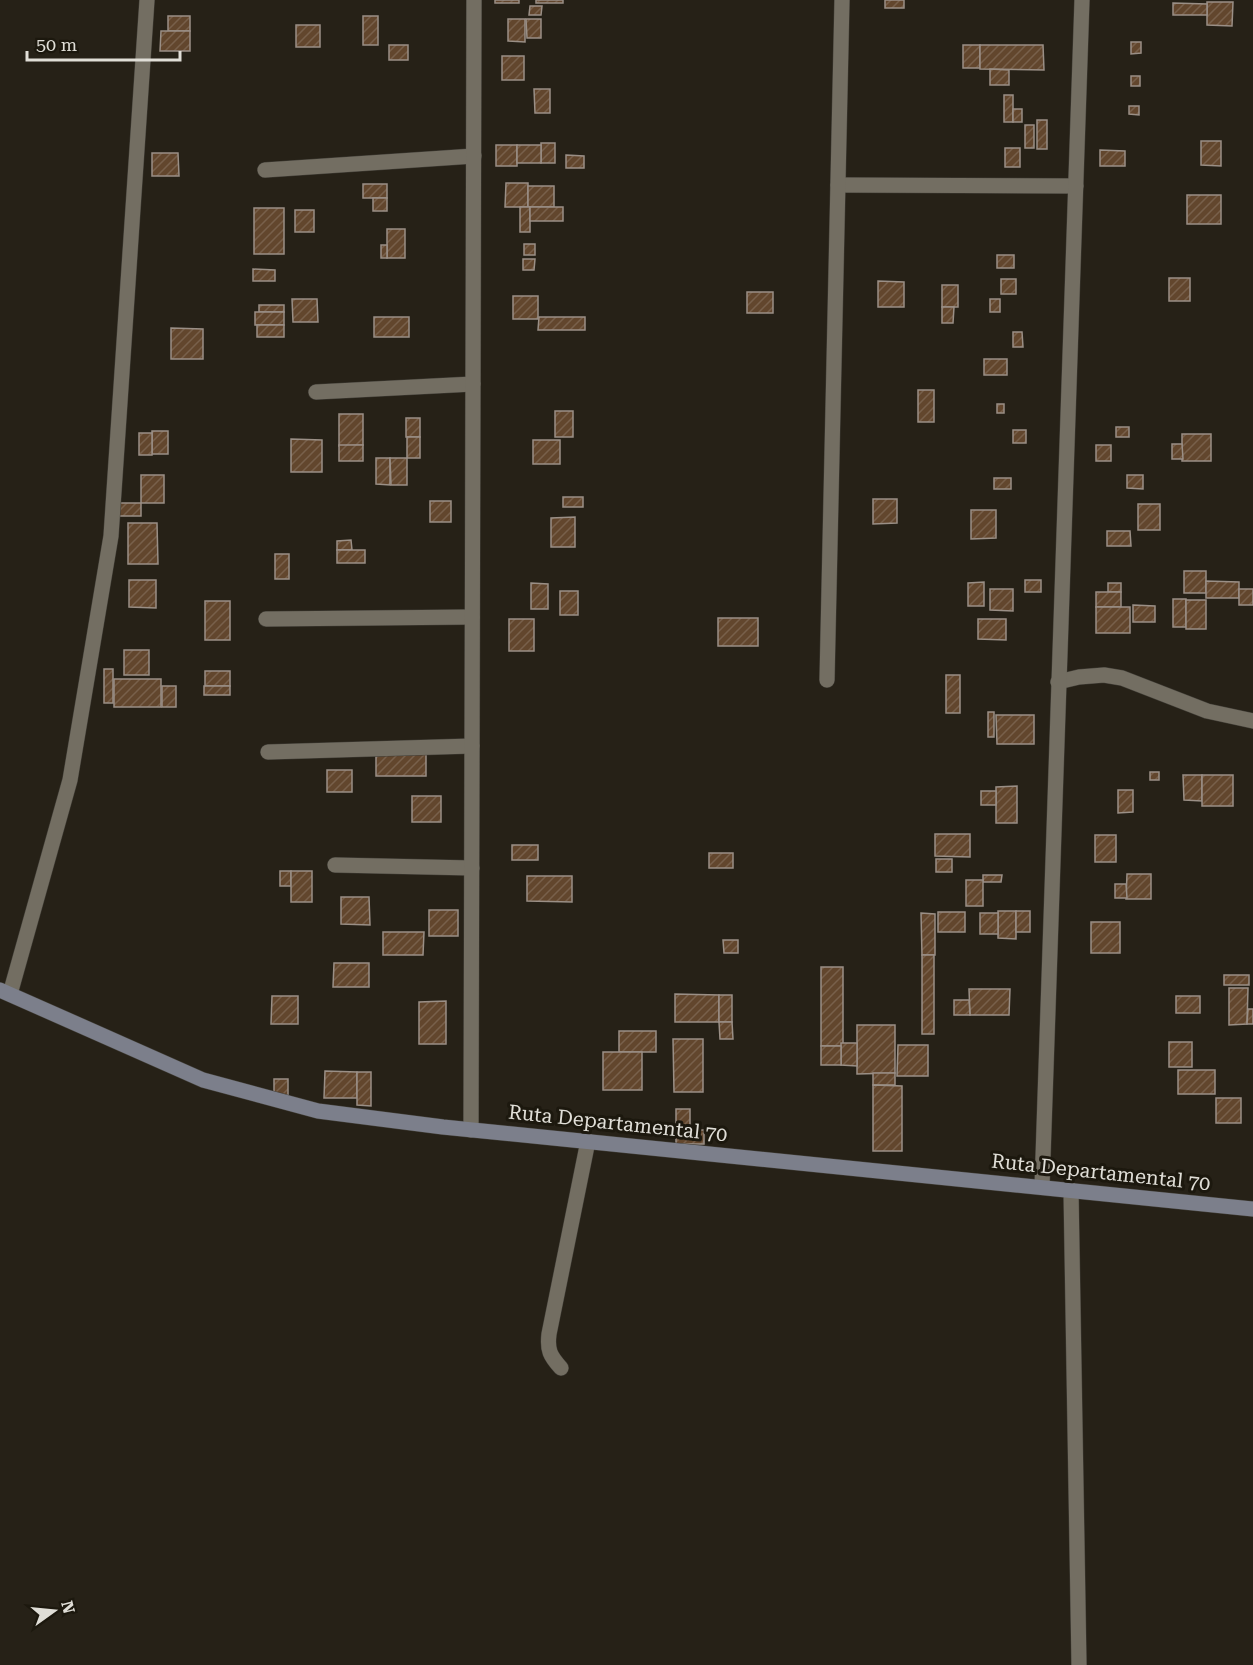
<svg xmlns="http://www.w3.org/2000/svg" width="1253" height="1665" font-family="'Roboto Serif',serif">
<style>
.building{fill:url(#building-hatch);stroke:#9a8f86;stroke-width:1.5}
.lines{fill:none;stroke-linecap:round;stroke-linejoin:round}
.street-casing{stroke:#413e37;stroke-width:16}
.secondary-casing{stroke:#413e37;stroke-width:16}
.street{stroke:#736e62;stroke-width:15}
.secondary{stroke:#7c7f8b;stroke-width:15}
.labels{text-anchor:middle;stroke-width:6;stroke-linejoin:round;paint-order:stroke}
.street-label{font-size:20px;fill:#e0ded7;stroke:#1c180e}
</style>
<defs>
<pattern id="building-hatch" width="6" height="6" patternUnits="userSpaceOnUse" patternTransform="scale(1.5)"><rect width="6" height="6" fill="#62462d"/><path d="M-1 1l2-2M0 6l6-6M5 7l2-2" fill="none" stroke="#78604b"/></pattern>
</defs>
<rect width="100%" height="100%" fill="#262117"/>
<!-- building -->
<g class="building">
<rect x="495" y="0" width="24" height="3"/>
<rect x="536" y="0" width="27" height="3"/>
<rect x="885" y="0" width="19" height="8"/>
<path d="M1207,2H1233L1232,26L1207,25Z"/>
<path d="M1173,3L1207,4V15H1173Z"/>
<path d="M530,6H542L541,15H529Z"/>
<rect x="168" y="16" width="22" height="15"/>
<rect x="363" y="16" width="15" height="29"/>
<path d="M508,19H525V42L508,41Z"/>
<path d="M526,19H541V38H527Z"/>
<rect x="296" y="25" width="24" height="22"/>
<path d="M161,31H190V51H160Z"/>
<path d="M1131,42H1141V53L1131,54Z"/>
<rect x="389" y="45" width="19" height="15"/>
<rect x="963" y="45" width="17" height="23"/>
<path d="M980,45H1043L1044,70L980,69Z"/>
<rect x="502" y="56" width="22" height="24"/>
<path d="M990,69L1009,70V85H990Z"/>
<rect x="1131" y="76" width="9" height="10"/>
<path d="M534,89H550V113H535Z"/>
<rect x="1004" y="95" width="9" height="27"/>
<path d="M1129,106H1139V115L1129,114Z"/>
<rect x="1013" y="109" width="9" height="13"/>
<rect x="1037" y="120" width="10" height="29"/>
<rect x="1025" y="125" width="9" height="23"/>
<path d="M1201,141H1221V166L1201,165Z"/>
<rect x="541" y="143" width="14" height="20"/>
<rect x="496" y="145" width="21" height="21"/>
<rect x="517" y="145" width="24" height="18"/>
<rect x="1005" y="148" width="15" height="19"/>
<path d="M1100,150L1125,151V166H1100Z"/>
<path d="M152,153H178L179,176H152Z"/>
<path d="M566,155L584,156V168H566Z"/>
<path d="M506,183H528V207H505Z"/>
<rect x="363" y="184" width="24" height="14"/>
<rect x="528" y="186" width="26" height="21"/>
<rect x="1187" y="195" width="34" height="29"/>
<rect x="373" y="198" width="14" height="13"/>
<rect x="520" y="207" width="10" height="25"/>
<rect x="530" y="207" width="33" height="14"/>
<rect x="254" y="208" width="30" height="46"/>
<rect x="295" y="210" width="19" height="22"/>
<rect x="387" y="229" width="18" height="29"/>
<rect x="524" y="244" width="11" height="11"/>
<rect x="381" y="245" width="6" height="13"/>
<rect x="997" y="255" width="17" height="13"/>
<path d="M523,259H535L534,270H523Z"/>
<path d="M253,269L275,270V281H253Z"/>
<rect x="1169" y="278" width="21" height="23"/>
<rect x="1001" y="279" width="15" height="15"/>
<path d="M878,281L904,282V307H878Z"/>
<rect x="942" y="285" width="16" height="22"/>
<rect x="747" y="292" width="26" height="21"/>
<rect x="513" y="296" width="25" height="23"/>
<path d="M292,299H317L318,322H293Z"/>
<rect x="990" y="299" width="10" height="13"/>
<rect x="259" y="305" width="25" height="7"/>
<path d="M942,307H954L953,323H942Z"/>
<rect x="255" y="312" width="29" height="13"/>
<rect x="374" y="317" width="35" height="20"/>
<path d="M539,317H585V330H538Z"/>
<rect x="257" y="325" width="27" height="12"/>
<path d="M171,328L203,329V359H171Z"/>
<path d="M1013,332H1022L1023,347H1013Z"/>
<rect x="984" y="359" width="23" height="16"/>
<rect x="918" y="390" width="16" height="32"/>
<rect x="997" y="404" width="7" height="9"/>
<rect x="555" y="411" width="18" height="26"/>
<path d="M339,414H363V445L339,446Z"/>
<rect x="406" y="418" width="14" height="19"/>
<rect x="1116" y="427" width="13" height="10"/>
<rect x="1013" y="430" width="13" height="13"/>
<rect x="152" y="431" width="16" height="23"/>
<rect x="139" y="433" width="13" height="22"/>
<rect x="1182" y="434" width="29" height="27"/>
<rect x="407" y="437" width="13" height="21"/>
<path d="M291,439L322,440V472H291Z"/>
<rect x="533" y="440" width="27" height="24"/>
<path d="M1172,444H1182L1183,459H1172Z"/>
<rect x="339" y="445" width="24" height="16"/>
<rect x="1096" y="445" width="15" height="16"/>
<path d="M376,458H390V485L376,484Z"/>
<path d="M390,458H407V485H391Z"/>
<rect x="141" y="475" width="23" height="28"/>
<path d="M1127,475H1143V489L1127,488Z"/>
<rect x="994" y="478" width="17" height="11"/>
<rect x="563" y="497" width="20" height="10"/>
<path d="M873,499H897V523L873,524Z"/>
<rect x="430" y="501" width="21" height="21"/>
<rect x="118" y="503" width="23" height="13"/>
<rect x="1138" y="504" width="22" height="26"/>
<path d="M971,510H996V538L971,539Z"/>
<path d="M575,517V547H551V518Z"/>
<path d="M128,523H157L158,564H128Z"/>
<path d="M1107,531H1130L1131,546H1107Z"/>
<path d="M351,540L352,550H337V541Z"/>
<rect x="337" y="550" width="28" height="13"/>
<rect x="275" y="554" width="14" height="25"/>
<rect x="1184" y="571" width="22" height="22"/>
<path d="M129,580H156V608L129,607Z"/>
<rect x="1025" y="580" width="16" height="12"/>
<path d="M1206,581L1239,582V598H1206Z"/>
<path d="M984,582V606H968V583Z"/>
<path d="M531,583L548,584V609H531Z"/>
<rect x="1108" y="583" width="13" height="9"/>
<path d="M990,589H1013V611L990,610Z"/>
<rect x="1239" y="589" width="14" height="16"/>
<rect x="560" y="591" width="18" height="24"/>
<rect x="1096" y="592" width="25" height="15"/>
<rect x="1173" y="599" width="13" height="28"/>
<rect x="1186" y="600" width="20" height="29"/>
<rect x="205" y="601" width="25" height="39"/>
<path d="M1133,605L1155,606V622H1133Z"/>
<rect x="1096" y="607" width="34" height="26"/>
<rect x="718" y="618" width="40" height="28"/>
<rect x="509" y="619" width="25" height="32"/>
<path d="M978,619H1006V640L978,639Z"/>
<rect x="124" y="650" width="25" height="25"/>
<rect x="104" y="669" width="9" height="34"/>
<rect x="205" y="671" width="25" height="15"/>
<rect x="946" y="675" width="14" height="38"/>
<rect x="114" y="679" width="47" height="28"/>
<rect x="162" y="686" width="14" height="21"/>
<rect x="204" y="686" width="26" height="9"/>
<rect x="988" y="712" width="6" height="25"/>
<path d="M996,715H1034V744H997Z"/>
<path d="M376,748L426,749V776H376Z"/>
<rect x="327" y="770" width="25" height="22"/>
<rect x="1150" y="772" width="9" height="8"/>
<path d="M1183,775H1202V801L1184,800Z"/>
<rect x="1202" y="775" width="31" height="31"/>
<path d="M1017,786V823H996V787Z"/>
<path d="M1118,790H1133V812L1118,813Z"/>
<rect x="981" y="791" width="15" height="14"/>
<rect x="412" y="796" width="29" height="26"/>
<path d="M935,834H970V857L935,856Z"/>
<rect x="1095" y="835" width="21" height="27"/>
<rect x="512" y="845" width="26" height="15"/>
<rect x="709" y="853" width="24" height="15"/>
<rect x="936" y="859" width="16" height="13"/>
<rect x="280" y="871" width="11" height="15"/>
<rect x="291" y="871" width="21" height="31"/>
<path d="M1127,874H1151V899H1126Z"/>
<path d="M983,875H1002L1001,882H983Z"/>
<path d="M527,876H572V902L527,901Z"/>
<rect x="966" y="880" width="17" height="26"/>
<path d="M1115,884H1126L1127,898H1115Z"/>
<path d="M341,897H369L370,925L341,924Z"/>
<rect x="429" y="910" width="29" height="26"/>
<path d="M998,911H1016V939L998,938Z"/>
<rect x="1016" y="911" width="14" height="21"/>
<rect x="938" y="912" width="27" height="20"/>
<path d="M921,913L935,914V955H922Z"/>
<rect x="980" y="913" width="18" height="21"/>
<rect x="1091" y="922" width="29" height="31"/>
<path d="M383,932H424L423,955H383Z"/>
<path d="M723,940H738V953H724Z"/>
<rect x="922" y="955" width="12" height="79"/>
<path d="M334,963H369V987H333Z"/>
<rect x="821" y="967" width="22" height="79"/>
<rect x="1224" y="975" width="25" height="10"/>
<path d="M1229,988H1248L1247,1024L1229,1025Z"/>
<path d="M969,989H1010L1009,1015H970Z"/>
<path d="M675,994L719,995V1022H675Z"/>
<rect x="719" y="995" width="13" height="27"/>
<path d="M272,996H298V1024H271Z"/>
<rect x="1176" y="996" width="24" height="17"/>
<path d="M954,1000H969L970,1015H954Z"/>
<path d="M446,1001V1044H419V1002Z"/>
<path d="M1248,1009H1253V1024H1247Z"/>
<path d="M719,1022H732L733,1039H720Z"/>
<path d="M857,1025H895V1073L857,1074Z"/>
<rect x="619" y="1031" width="37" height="21"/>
<path d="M673,1039H703V1092H674Z"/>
<rect x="1169" y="1042" width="23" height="25"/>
<path d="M841,1043H857V1066L841,1065Z"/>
<path d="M898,1045H928V1076H897Z"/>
<rect x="821" y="1046" width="20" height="19"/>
<rect x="603" y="1052" width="39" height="38"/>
<rect x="1178" y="1070" width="37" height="24"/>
<path d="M325,1071L357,1072V1098H324Z"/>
<path d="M357,1072H371V1106L357,1105Z"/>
<rect x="873" y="1073" width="22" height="12"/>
<rect x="274" y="1079" width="14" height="16"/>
<path d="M873,1085L902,1086V1151H873Z"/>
<rect x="1216" y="1098" width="25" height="25"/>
<rect x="676" y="1109" width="14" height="21"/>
<rect x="676" y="1130" width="28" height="14"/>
</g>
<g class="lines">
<!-- street casing -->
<g class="street-casing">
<g id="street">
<path d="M265,170L474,156"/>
<path d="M838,185L1076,186"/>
<path d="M316,392L473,384"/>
<path d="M266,619L472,617"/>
<path d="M827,680L842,0"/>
<path d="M1058,682L1079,677L1104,675L1122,678L1207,711L1253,721"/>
<path d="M268,752L472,746"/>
<path d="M335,865L472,868"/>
<path d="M10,994L70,780L111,536L147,0"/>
<path d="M471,1130L474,0"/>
<path d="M1042,1187L1082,0"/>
<path d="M1071,1190L1079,1665"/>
<path d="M561,1368C550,1356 547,1350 549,1334L588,1141"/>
</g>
</g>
<!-- secondary casing -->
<g class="secondary-casing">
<path id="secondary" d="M0,990L203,1080L318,1111L443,1127L1253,1209"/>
</g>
<!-- street -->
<use href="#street" class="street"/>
<!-- secondary -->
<use href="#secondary" class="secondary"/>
</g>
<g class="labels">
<!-- street labels -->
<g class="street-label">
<text transform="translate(618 1123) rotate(6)" y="7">Ruta Departamental 70</text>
<text transform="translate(1101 1172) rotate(6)" y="7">Ruta Departamental 70</text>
</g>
</g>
<!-- north arrow -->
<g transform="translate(54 1611) rotate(75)" stroke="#1c180e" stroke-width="4.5" paint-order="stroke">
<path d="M0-4.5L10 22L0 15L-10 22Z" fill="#e0ded7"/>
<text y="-9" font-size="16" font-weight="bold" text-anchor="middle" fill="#e0ded7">N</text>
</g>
<!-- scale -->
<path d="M27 51v9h153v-9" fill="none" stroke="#e0ded7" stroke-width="3"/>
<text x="36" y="51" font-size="18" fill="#e0ded7" stroke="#1c180e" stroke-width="4.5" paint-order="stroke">50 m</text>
</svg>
